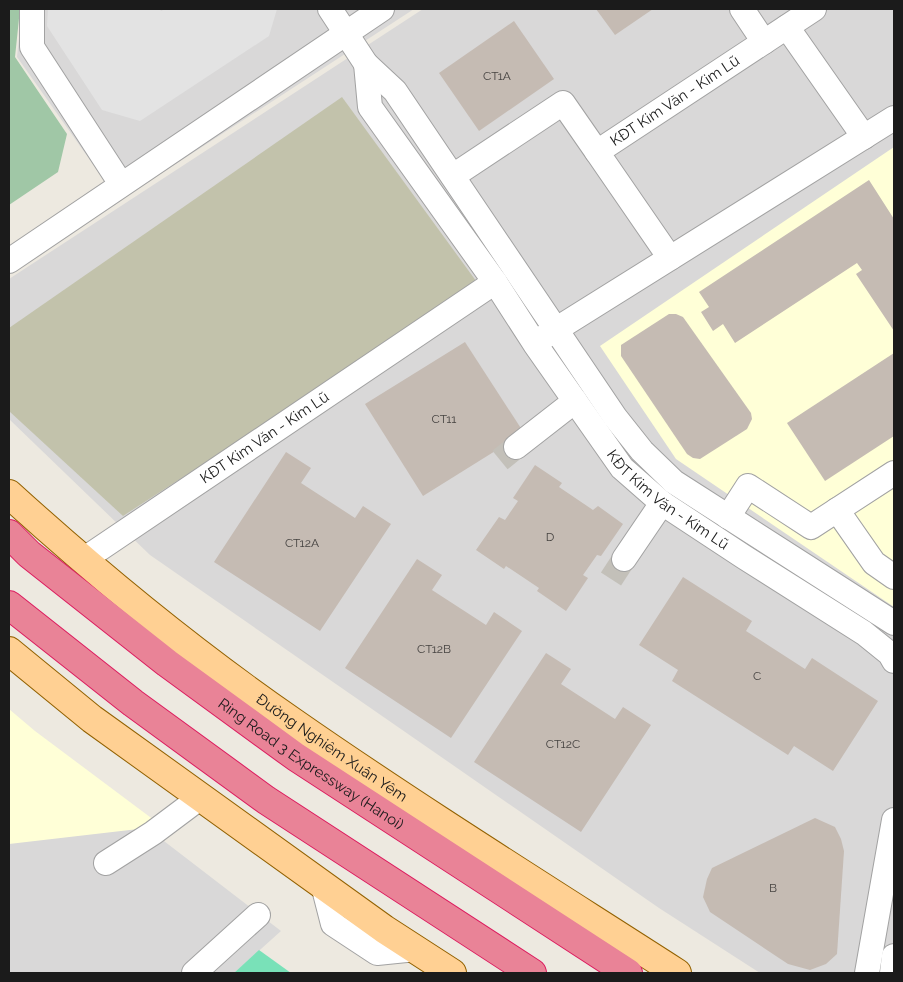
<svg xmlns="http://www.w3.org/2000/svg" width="903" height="982" font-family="Raleway,sans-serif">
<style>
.residential{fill:#d9d8d8}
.education{fill:#ffffd7}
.construction{fill:#c2c2ab}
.cemetery{fill:#a0c7a6}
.pitch{fill:#79e1b8}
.parking{fill:#e3e3e3}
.building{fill:#c5bbb3}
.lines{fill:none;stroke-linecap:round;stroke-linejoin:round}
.minor-tunnel{stroke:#c3c0b9;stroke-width:24;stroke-dasharray:24 12;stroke-linecap:butt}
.minor-casing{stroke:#a2a2a2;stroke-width:26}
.major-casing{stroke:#926100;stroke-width:30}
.highway-casing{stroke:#dc1c5f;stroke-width:30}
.minor{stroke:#fff;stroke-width:24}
.major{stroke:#ffd093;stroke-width:28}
.highway{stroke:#e98397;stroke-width:28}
.labels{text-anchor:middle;stroke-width:4.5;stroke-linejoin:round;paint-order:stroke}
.number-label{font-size:12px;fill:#464341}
.street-label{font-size:15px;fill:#1b1b1b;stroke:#fff}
</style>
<rect width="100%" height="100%" fill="#ede9e0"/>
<!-- residential -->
<g class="residential">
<path d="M22,9H414L119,201L17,57Z"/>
<path d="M423,9H894V973H760L659,908L150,555L9,419V279Z"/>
<path d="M9,719L39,745L281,931L234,973H9Z"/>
</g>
<!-- education -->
<g class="education">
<path d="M894,147V607L676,459L600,346Z"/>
<path d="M9,709L35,731L154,820L147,828L9,844Z"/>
</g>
<!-- construction -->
<path class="construction" d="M342,97L479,285L123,516L9,411V328Z"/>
<!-- cemetery -->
<path class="cemetery" d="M9,9H20L15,57L67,134L58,172L9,205Z"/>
<!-- pitch -->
<path class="pitch" d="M259,950L291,973H234Z"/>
<!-- parking -->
<path class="parking" d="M48,9H160L161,11L165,9H277L269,36L140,121L102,110L47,26Z"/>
<!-- building -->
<g class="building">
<path d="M596,9H653L615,35Z"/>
<path d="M514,21L554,79L479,131L439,73Z"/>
<path d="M869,180L894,219V331L856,274L862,270L857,263L735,343L723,324L713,331L701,312L709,307L699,292Z"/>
<path d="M669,314H676L683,317L751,413L752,419L747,429L700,459L693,458L687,454L621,356V345Z"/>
<path d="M465,342L524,433L423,496L365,404Z"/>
<path d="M894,353V436L825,481L787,423Z"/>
<path d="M286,452L311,468L301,483L355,518L363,506L391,524L320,631L214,562Z"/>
<path d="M535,465L562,483L559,487L593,510L598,506L623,524L601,556L597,555L583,575L588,578L566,611L537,591L539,588L506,566L504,569L476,550L499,517L505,520L518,501L513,498Z"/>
<path d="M417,559L442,575L432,590L486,625L494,612L522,631L451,738L345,668Z"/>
<path d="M683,577L752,621L746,631L805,669L812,658L878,701L833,771L794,746L788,755L672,681L678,670L639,645Z"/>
<path d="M546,653L571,669L561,684L615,719L623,707L651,725L581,832L474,762Z"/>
<path d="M815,818L835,827L841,839L844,851L837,954L826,964L810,970L788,964L710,912L703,897L707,879L712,868Z"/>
</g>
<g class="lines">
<!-- minor-tunnel -->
<g class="minor-tunnel">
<path d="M500,460L516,447"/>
<path d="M611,579L624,559"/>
</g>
<!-- minor casing -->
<g class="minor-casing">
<g id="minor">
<path d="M32,9V47L121,184"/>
<path d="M330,9L366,64L395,91L615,417L642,451L674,482L894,623"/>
<path d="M742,9L764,42"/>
<path d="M787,27L864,137"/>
<path id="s1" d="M366,64L370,107L495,282L535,344L622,468L662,503L744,557L864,633L890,654L894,661"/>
<path d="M453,176L563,103L597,152"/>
<path id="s2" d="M670,258L597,152L814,9"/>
<path d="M9,261L382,9"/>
<path d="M544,337L894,118"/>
<path d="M516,447L575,401"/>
<path d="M837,510L874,563L894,577"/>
<path d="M728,517L748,486L811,527L894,473"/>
<path d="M624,559L662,503"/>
<path id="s3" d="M83,560L495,282"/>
<path d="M106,863L153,833L201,797"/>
<path d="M323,885L333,924L377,953L416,949"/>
<path d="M194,973L258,915"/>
<path d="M867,973L894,820"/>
<path d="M892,973L894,956"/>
</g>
</g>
<!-- major casing -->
<g class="major-casing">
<g id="major">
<path id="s4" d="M9,494C98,575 193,653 293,722C418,809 548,890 677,973"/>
<path d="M9,651L92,719L384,929L452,973"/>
</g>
</g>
<!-- highway casing -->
<g class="highway-casing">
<g id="highway">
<path id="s5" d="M9,534L29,554L167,663L296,757L628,973"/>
<path d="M9,605L133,703L266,800L532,973"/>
</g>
</g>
<!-- minor -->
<use href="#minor" class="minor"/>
<!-- major -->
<use href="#major" class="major"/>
<!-- highway -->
<use href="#highway" class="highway"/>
</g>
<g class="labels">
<!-- number labels -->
<g class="number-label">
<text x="497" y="80">CT1A</text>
<text x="444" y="423">CT11</text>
<text x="550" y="541">D</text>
<text x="302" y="547">CT12A</text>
<text x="434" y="653">CT12B</text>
<text x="757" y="680">C</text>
<text x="563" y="748">CT12C</text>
<text x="773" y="892">B</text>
</g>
<!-- street labels -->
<g class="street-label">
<text dy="5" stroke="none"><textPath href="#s2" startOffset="222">KĐT Kim Văn - Kim Lũ</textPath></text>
<text dy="5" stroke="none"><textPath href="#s3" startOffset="219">KĐT Kim Văn - Kim Lũ</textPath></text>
<text dy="5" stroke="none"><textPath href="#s1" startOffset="539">KĐT Kim Văn - Kim Lũ</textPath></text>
<text dy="5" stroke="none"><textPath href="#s4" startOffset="411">Đường Nghiêm Xuân Yêm</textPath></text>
<text dy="5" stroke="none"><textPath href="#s5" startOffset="380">Ring Road 3 Expressway (Hanoi)</textPath></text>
</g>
</g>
<!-- border -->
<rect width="903" height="982" fill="none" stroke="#1b1b1b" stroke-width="20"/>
</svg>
